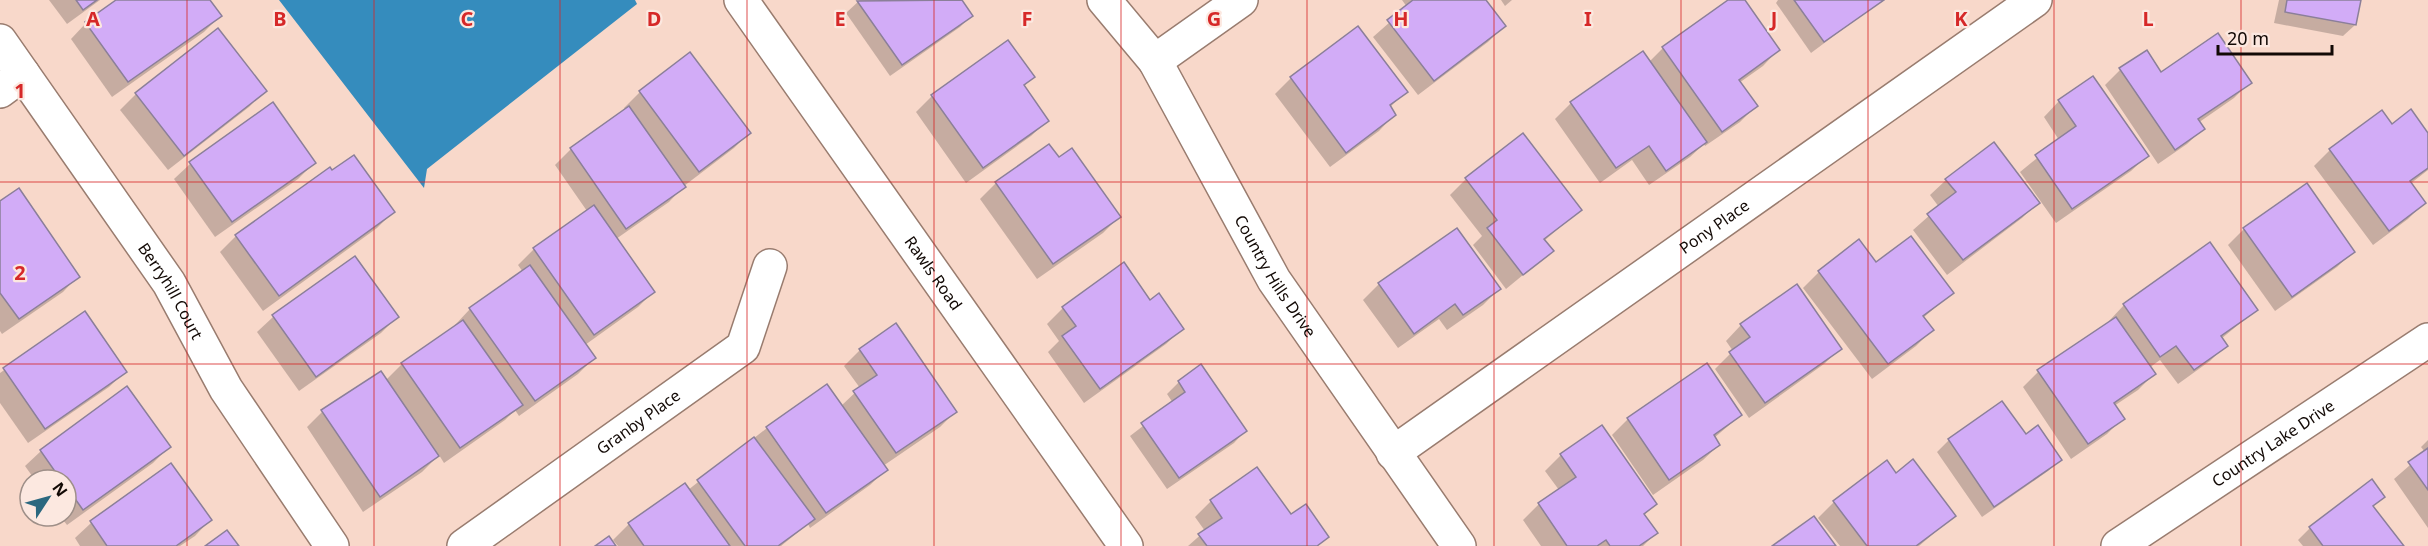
<svg xmlns="http://www.w3.org/2000/svg" width="2428" height="546" font-family="'Noto Sans',sans-serif">
<style>
.water{fill:#358cbd}
.shadow{fill:#0003}
.building{fill:#d2acf7;stroke:#8b7f99;stroke-width:1.5}
.lines{fill:none;stroke-linecap:round;stroke-linejoin:round}
.street-casing{stroke:#997c6f;stroke-width:36}
.street{stroke:#fff;stroke-width:33}
.grid{fill:none;stroke:#d62828;stroke-width:1.5;stroke-opacity:0.55}
.labels{text-anchor:middle;stroke-width:4.5;stroke-linejoin:round;paint-order:stroke}
.street-label{font-size:16px;fill:#120905;stroke:#fce8e0}
.grid-label{font-size:20px;text-anchor:middle;font-weight:bold;fill:#d62828;stroke:#fce8e0;stroke-width:4.5;stroke-linejoin:round;paint-order:stroke}
</style>
<rect width="100%" height="100%" fill="#f8d8ca"/>
<!-- water -->
<path class="water" d="M279,0H635L637,4L427,169L424,188Z"/>
<!-- shadow -->
<g class="shadow">
<path d="M49,0H100L67,24Z"/>
<path d="M119,0H208L220,16L204,32L112,97L71,39L86,23Z"/>
<path d="M860,0H961L972,15L960,27L890,76L846,13Z"/>
<path d="M1402,0H1484L1504,26L1488,42L1418,95L1373,37L1407,7Z"/>
<path d="M1501,0H1512L1505,6Z"/>
<path d="M1731,0H1743L1778,50L1763,66L1739,83L1756,106L1740,122L1705,146L1704,144L1690,157L1649,185L1632,160L1600,183L1555,119L1571,103L1643,53L1649,62L1663,48Z"/>
<path d="M1778,0H1882L1811,53L1776,3Z"/>
<path d="M2279,0H2359L2355,25L2343,36L2274,23Z"/>
<path d="M690,54L750,132L734,148L684,186L669,202L616,239L653,292L638,307L585,345L594,358L578,374L519,416L515,410L505,420L444,463L439,455L422,472L363,512L307,427L322,412L386,380L402,364L456,327L455,325L470,309L523,272L518,265L534,249L587,211L555,165L571,149L626,110L624,108L640,92Z"/>
<path d="M2120,70L2161,75L2250,82L2234,98L2198,123L2203,129L2187,144L2158,164L2105,85Z"/>
<path d="M1033,77L1023,87L1047,121L1031,136L966,183L916,112L932,96Z"/>
<path d="M1291,78L1406,92L1389,108L1394,115L1379,131L1330,167L1275,94Z"/>
<path d="M265,91L249,107L168,170L120,110L136,94Z"/>
<path d="M2059,101L2147,156L2131,171L2056,223L2020,172L2059,140L2044,117Z"/>
<path d="M273,105L314,163L298,179L215,237L174,179L190,164Z"/>
<path d="M2381,112L2391,126L2428,135V170L2410,184L2424,203L2408,219L2373,245L2314,166L2330,150Z"/>
<path d="M1523,135L1580,210L1544,241L1552,251L1506,289L1473,245L1482,236L1450,195L1466,179Z"/>
<path d="M1946,180L2038,202L2022,218L1947,275L1913,230L1939,207L1930,195Z"/>
<path d="M996,183L1119,217L1103,233L1037,279L980,199Z"/>
<path d="M0,203L78,276L63,292L2,334L0,331Z"/>
<path d="M393,212L377,228L263,311L220,252L236,236Z"/>
<path d="M2244,229L2353,252L2337,267L2275,311L2228,245Z"/>
<path d="M355,258L397,317L381,333L299,391L257,332L273,317Z"/>
<path d="M1124,265L1150,302L1182,329L1166,344L1084,403L1048,352L1059,341L1047,324L1063,308Z"/>
<path d="M1876,265L1952,293L1923,318L1932,330L1916,346L1872,379L1803,288L1819,272Z"/>
<path d="M1379,284L1499,289L1483,305L1447,330L1439,319L1398,348L1363,300Z"/>
<path d="M2124,305L2256,310L2221,339L2226,345L2210,361L2178,384L2160,360L2149,368L2154,374L2138,390L2114,406L2123,418L2107,434L2071,459L2023,387L2038,372L2110,323L2109,321Z"/>
<path d="M85,313L125,372L109,387L28,443L0,403V373Z"/>
<path d="M896,325L955,412L940,427L883,466L886,470L870,485L810,528L808,524L781,546H618L613,540L629,524L688,490L767,428L841,406L860,388L844,366L860,350Z"/>
<path d="M1741,325L1840,349L1824,364L1749,418L1715,369L1733,351L1726,341Z"/>
<path d="M1707,365L1741,415L1714,438L1719,445L1703,460L1653,495L1612,435L1628,419Z"/>
<path d="M1179,382L1245,431L1234,443L1167,489L1130,436L1173,403L1167,394Z"/>
<path d="M2002,403L2026,436L2060,459L2048,471L1982,517L1937,452L1949,440Z"/>
<path d="M2428,440V528L2394,479L2425,452L2421,447Z"/>
<path d="M169,447L153,463L67,525L60,516H66V480H35L25,466L41,451Z"/>
<path d="M1561,455L1655,504L1643,516L1656,533L1643,546H1541L1523,520L1539,504L1559,490L1545,471Z"/>
<path d="M170,465L210,520L195,536L180,546H80L75,538L91,523Z"/>
<path d="M1257,469L1291,516L1327,537L1318,546H1188L1205,531L1195,517L1211,501Z"/>
<path d="M1896,475L1954,516L1919,546H1840L1818,518L1834,502Z"/>
<path d="M2383,496L2372,507L2402,546H2303L2298,540L2310,528Z"/>
</g>
<!-- building -->
<g class="building">
<path d="M76,0H97L83,10Z"/>
<path d="M116,0H210L222,16L128,82L85,22Z"/>
<path d="M962,0L973,16L902,65L857,1Z"/>
<path d="M1413,0H1486L1506,26L1434,81L1387,20Z"/>
<path d="M1728,0H1745L1780,50L1739,80L1758,106L1722,132L1662,47Z"/>
<path d="M1794,0H1884L1824,42Z"/>
<path d="M2287,0H2361L2356,25L2285,12Z"/>
<path d="M1358,26L1408,92L1390,105L1396,115L1346,153L1290,77Z"/>
<path d="M218,28L267,91L184,156L135,93Z"/>
<path d="M2218,33L2252,83L2198,119L2205,129L2175,150L2119,68L2147,50L2161,72Z"/>
<path d="M1008,40L1035,77L1024,85L1049,121L983,168L931,95Z"/>
<path d="M1643,51L1707,142L1666,171L1649,146L1616,168L1570,102Z"/>
<path d="M690,52L751,133L699,172L639,91Z"/>
<path d="M2093,76L2149,156L2072,209L2035,155L2076,126L2058,100Z"/>
<path d="M273,102L316,163L232,222L189,162Z"/>
<path d="M629,106L686,187L626,229L570,148Z"/>
<path d="M2411,109L2428,133V168L2410,181L2426,203L2389,231L2329,149L2382,110L2392,124Z"/>
<path d="M1523,133L1582,210L1544,239L1554,251L1523,275L1487,228L1497,220L1465,178Z"/>
<path d="M1994,142L2040,203L1963,260L1927,214L1956,192L1945,179Z"/>
<path d="M1049,144L1059,157L1072,148L1121,217L1053,264L995,182Z"/>
<path d="M354,155L395,212L279,296L235,235L330,167L332,170Z"/>
<path d="M2307,183L2355,252L2292,297L2243,228Z"/>
<path d="M19,188L80,277L19,319L0,293V201Z"/>
<path d="M594,205L655,292L594,335L533,248Z"/>
<path d="M1457,228L1501,289L1463,315L1455,304L1414,334L1378,283Z"/>
<path d="M1911,236L1954,293L1923,316L1934,330L1888,364L1818,271L1859,239L1876,262Z"/>
<path d="M2210,242L2258,310L2221,336L2228,346L2194,370L2176,346L2160,357L2123,304Z"/>
<path d="M355,256L399,317L316,377L272,315Z"/>
<path d="M1124,262L1150,300L1159,293L1184,329L1100,389L1062,336L1076,326L1062,307Z"/>
<path d="M530,265L596,358L535,401L469,308Z"/>
<path d="M1797,284L1842,349L1765,403L1729,352L1750,337L1740,324Z"/>
<path d="M85,311L127,372L45,429L3,368Z"/>
<path d="M2116,317L2156,374L2114,403L2125,419L2088,444L2037,370Z"/>
<path d="M463,320L523,405L460,448L401,363Z"/>
<path d="M896,323L957,412L896,453L853,391L877,375L859,349Z"/>
<path d="M1707,363L1742,415L1714,435L1720,445L1669,480L1627,418Z"/>
<path d="M1201,364L1247,431L1179,478L1141,423L1185,392L1178,381Z"/>
<path d="M381,371L439,456L380,497L321,410Z"/>
<path d="M827,384L888,470L826,513L766,427Z"/>
<path d="M127,386L171,447L83,510L66,486V480H61L40,450Z"/>
<path d="M2002,401L2026,434L2038,425L2062,460L1994,507L1948,439Z"/>
<path d="M1602,425L1657,504L1644,514L1658,533L1639,546H1610L1606,540L1597,546H1567L1538,503L1576,477L1560,454Z"/>
<path d="M754,437L815,519L778,546H745L697,480Z"/>
<path d="M2428,448V490L2408,462Z"/>
<path d="M1913,459L1956,516L1916,546H1867L1833,501L1887,460L1896,473Z"/>
<path d="M171,463L212,520L176,546H107L90,521Z"/>
<path d="M1257,467L1291,514L1306,504L1329,537L1317,546H1207L1198,534L1222,518L1210,500Z"/>
<path d="M2372,479L2385,497L2373,506L2404,546H2323L2309,527Z"/>
<path d="M685,483L730,546H644L628,523Z"/>
<path d="M1814,516L1836,546H1772Z"/>
<path d="M227,530L239,546H205Z"/>
<path d="M609,536L616,546H595Z"/>
</g>
<g class="lines">
<!-- street casing -->
<g class="street-casing">
<g id="street">
<path id="s1" d="M741,0L1126,546"/>
<path id="s2" d="M1104,0L1155,61L1274,280L1459,546"/>
<path id="s3" d="M0,41L169,283L226,389L332,546"/>
<path d="M1155,61L1241,0"/>
<path d="M0,91L23,74"/>
<path id="s4" d="M1393,453L2035,0"/>
<path id="s5" d="M464,546L743,347L770,266"/>
<path id="s6" d="M2118,546L2428,340"/>
</g>
</g>
<!-- street -->
<use href="#street" class="street"/>
</g>
<!-- grid -->
<path class="grid" d="M187,0V546M374,0V546M560,0V546M747,0V546M934,0V546M1121,0V546M1307,0V546M1494,0V546M1681,0V546M1868,0V546M2054,0V546M2241,0V546M0,182H2428M0,364H2428"/>
<g class="labels">
<!-- street labels -->
<g class="street-label">
<text dy="6" stroke="none"><textPath href="#s4" startOffset="393">Pony Place</textPath></text>
<text dy="6" stroke="none"><textPath href="#s1" startOffset="334">Rawls Road</textPath></text>
<text dy="6" stroke="none"><textPath href="#s2" startOffset="326">Country Hills Drive</textPath></text>
<text dy="6" stroke="none"><textPath href="#s3" startOffset="303">Berryhill Court</textPath></text>
<text dy="6" stroke="none"><textPath href="#s5" startOffset="214">Granby Place</textPath></text>
<text dy="6" stroke="none"><textPath href="#s6" startOffset="186">Country Lake Drive</textPath></text>
</g>
</g>
<g class="grid-label">
<text x="93" y="26">A</text>
<text x="280" y="26">B</text>
<text x="467" y="26">C</text>
<text x="654" y="26">D</text>
<text x="840" y="26">E</text>
<text x="1027" y="26">F</text>
<text x="1214" y="26">G</text>
<text x="1401" y="26">H</text>
<text x="1588" y="26">I</text>
<text x="1774" y="26">J</text>
<text x="1961" y="26">K</text>
<text x="2148" y="26">L</text>
<text x="20" y="98">1</text>
<text x="20" y="280">2</text>
</g>
<!-- north arrow -->
<g transform="translate(48 498) rotate(54)"><circle r="28" fill="#fce8e0" stroke="#9e8f88" stroke-width="1.5"/>
<path d="M0-4.5L10 22L0 15L-10 22Z" fill="#2b687f"/>
<text y="-9" font-size="16" font-weight="bold" text-anchor="middle" fill="#120905">N</text>
</g>
<!-- scale -->
<path d="M2218 45v9h114v-9" fill="none" stroke="#120905" stroke-width="3"/>
<text x="2227" y="45" font-size="18" fill="#120905" stroke="#fce8e0" stroke-width="4.5" paint-order="stroke">20 m</text>
</svg>
